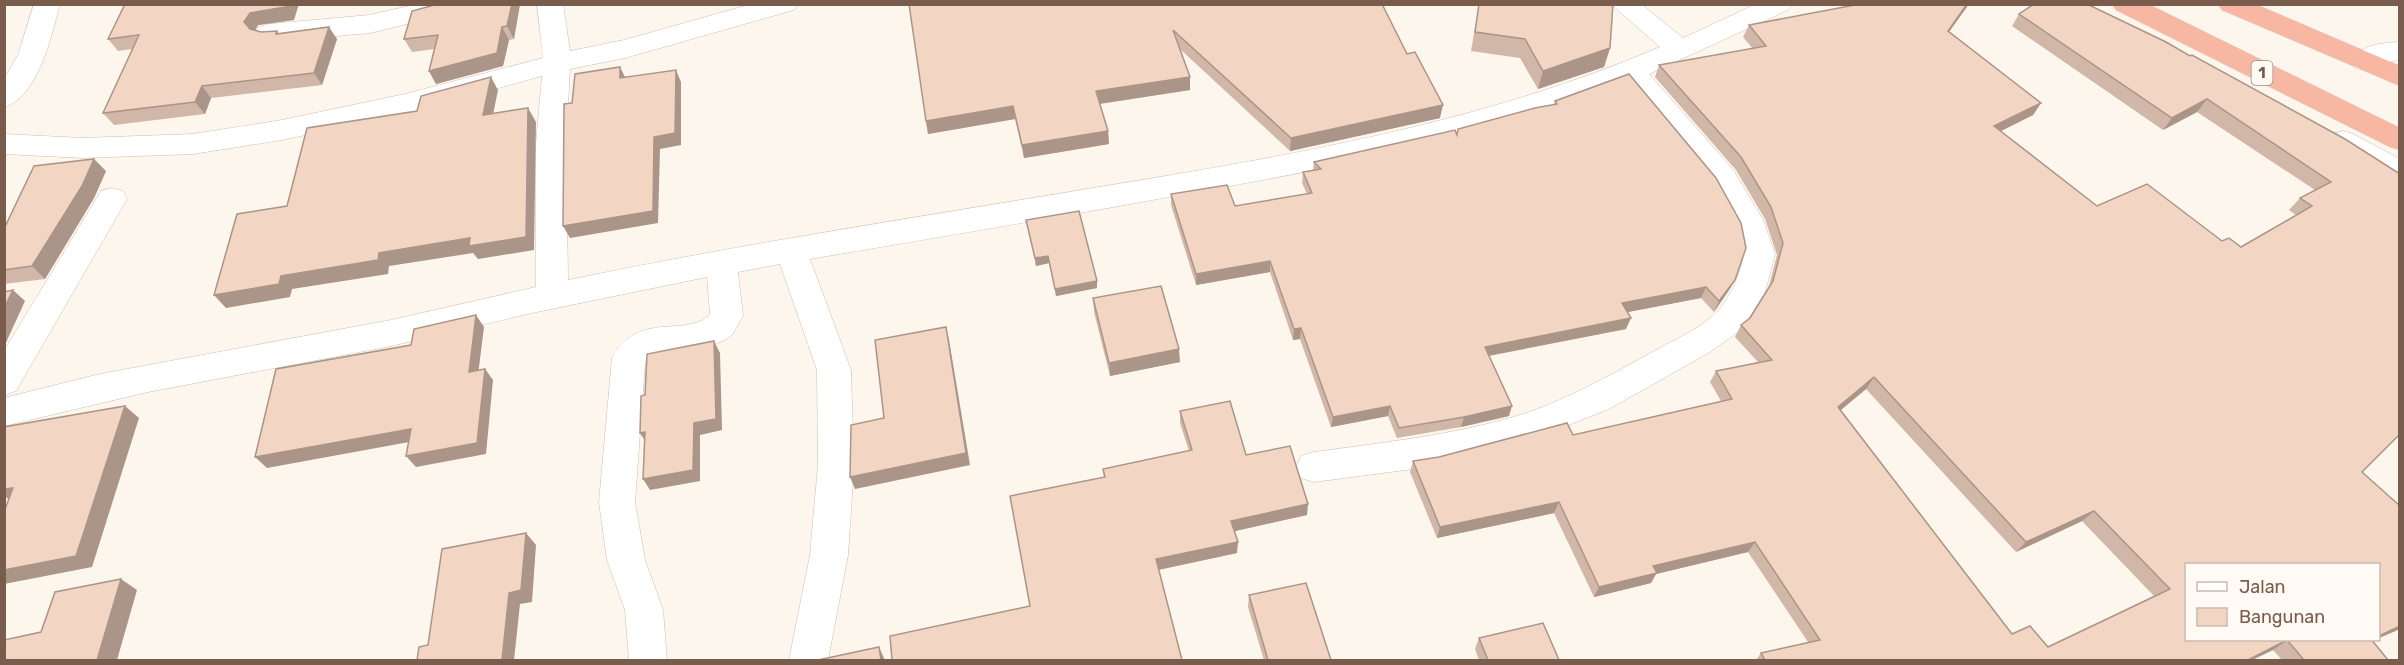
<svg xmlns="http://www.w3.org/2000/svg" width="2404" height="665" font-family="Rubik,sans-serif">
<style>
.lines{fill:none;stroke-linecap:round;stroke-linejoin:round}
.street-casing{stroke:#d1beb0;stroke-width:1}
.highway-casing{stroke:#dad1cd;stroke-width:1}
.street{fill:#fff;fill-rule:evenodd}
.highway{fill:#f7b7a3;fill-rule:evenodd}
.wall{fill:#d1b7a8;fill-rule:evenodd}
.shaded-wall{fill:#aa9588}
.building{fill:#f3d5c3;stroke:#aa9588;stroke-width:1.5;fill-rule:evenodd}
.labels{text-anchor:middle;stroke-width:4.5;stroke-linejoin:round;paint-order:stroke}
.shield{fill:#fffaf3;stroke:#a28b7f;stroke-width:1.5}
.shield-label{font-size:15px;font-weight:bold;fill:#7a5c4d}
</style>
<rect width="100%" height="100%" fill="#fdf6ec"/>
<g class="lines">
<!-- street casing -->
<g class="street-casing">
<g id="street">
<path d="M34,4H60C52,34 38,98 4,107V79L18,55Z"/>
<path d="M417,4H469L465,10L370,33L269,42L259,39L255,33L259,27L269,24L370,15Z"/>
<path d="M537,4H563L570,51L624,40L752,4H798L794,10L625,58L570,69L566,143L568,280C746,243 926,216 1105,186C1295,155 1482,123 1660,47L1611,4H1641L1683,38L1756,4H1792L1788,10L1649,74L1734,171L1763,220L1775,254L1765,292L1742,329L1710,352L1609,409L1528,441L1436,466L1314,482L1301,478L1296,467L1301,456L1314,452C1380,443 1446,436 1510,418C1563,403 1610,375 1658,349C1678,338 1703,327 1719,310C1729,299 1744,269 1743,253C1739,204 1658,122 1626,83C1494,137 1352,164 1213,189C1079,214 944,236 810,259L851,370L854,465L848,555L828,660H789L810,555L818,465L817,370L780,264L738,272L743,316L732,335L723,341L700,348L658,353L645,363L635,502L645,560L663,610L667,660H629L625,610L607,560L599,502L612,358C638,309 688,339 710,314L707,277L532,313L391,346L148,392L4,426V398L100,374L391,320L536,287V143L542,76L405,114L282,140L193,154L83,158L4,154V134L83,138L193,134L282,120L405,94L543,58Z"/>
<path d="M2400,42V60C2383,61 2372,73 2355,68L2351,62C2362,44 2381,43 2400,42Z"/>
<path d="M2343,131L2353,134L2400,159V182L2389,180L2333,148L2328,141L2333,134Z"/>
<path d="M112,188L123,191L127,199L16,391L4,395V351L101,191Z"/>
</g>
</g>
<!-- highway casing -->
<g class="highway-casing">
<g id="highway">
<path d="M2112,4H2148L2400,128V150L2390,147L2116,10Z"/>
<path d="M2218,4H2255L2400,66V86L2222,10Z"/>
</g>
</g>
<!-- street -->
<use href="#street" class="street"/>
<!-- highway -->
<use href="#highway" class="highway"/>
</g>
<!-- wall -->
<g class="wall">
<path d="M438,4H520L514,39L509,40L503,66L436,84L429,71L434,49L412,52L404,39Z"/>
<path d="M909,4H1382L1440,118L1290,151L1180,49L1190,90L1100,104L1108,131L1109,144L1024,158L1015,119L928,134L926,121Z"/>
<path d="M1479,4H1613L1610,48L1604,67L1538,89L1520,58L1471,51Z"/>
<path d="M1860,4H1969L1949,32L2041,103L2033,115L2001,131L2097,206L2241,247L2296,215L2289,210L2300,198L2315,190L2197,112L2163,130L2012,26L2019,14L2190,56L2345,139L2362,472L2400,506V629L2372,641L2388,660H2282L2273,650L2252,660H1756L1761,653L1808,642L1748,552L1656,574L1651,583L1594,597L1554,513L1437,538L1410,472L1413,461L1573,435L1721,401L1710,382L1716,371L1758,362L1735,337L1741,325L1750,318L1768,290L1777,255L1765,219L1736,170L1655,77L1659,65L1753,49L1743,37L1749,25ZM1866,389L2016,552L2082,521L2154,596L2048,647L2012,634L1841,410Z"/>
<path d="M294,20L258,25L255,31L261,32L277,31L279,33L337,39L322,85L211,98L205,114L114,125L103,113L132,49L118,51L108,39Z"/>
<path d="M1555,101L1735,280L1729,290L1714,312L1701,298L1627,312L1626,329L1489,356L1509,416L1461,427L1397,438L1388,416L1331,427L1300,339L1293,340L1270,272L1196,285L1171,205V194L1235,206L1307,194L1302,183L1303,172L1313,170L1314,162L1457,135L1554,105Z"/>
<path d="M106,171L94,198L45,279L4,284V229Z"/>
<path d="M1026,220L1097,281V288L1056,296L1049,263L1036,266Z"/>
<path d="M1093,298L1180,362L1110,376L1094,312Z"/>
<path d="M1180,411L1246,455L1307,515L1234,531L1237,553L1159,570L1104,477L1103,469L1189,451L1180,423Z"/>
<path d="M1249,595L1331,660H1264L1248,607Z"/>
<path d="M1479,638L1559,660H1479L1475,649Z"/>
</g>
<!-- shaded-wall -->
<g class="shaded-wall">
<path d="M286,4H299L294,20L258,25L253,34L244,22L250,13Z"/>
<path d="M512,4H520L514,39L507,26Z"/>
<path d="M1967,4H1969L1941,43L1948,31Z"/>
<path d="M329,27L337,39L322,85L314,73Z"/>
<path d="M502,27L509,40L503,66L436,84L429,71Z"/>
<path d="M1610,48L1604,67L1538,89L1543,71Z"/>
<path d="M620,67L626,79L620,78Z"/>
<path d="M676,70L681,82V145L660,149L658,223L570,238L563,226L654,137Z"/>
<path d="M491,77L498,90L490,129L483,115Z"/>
<path d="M1190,77V90L1098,104L1096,91Z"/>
<path d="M202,86L211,98L205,114L195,102Z"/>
<path d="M2207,99L2197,112L2163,130L2172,118Z"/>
<path d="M2041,103L2033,115L1987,138L1994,126Z"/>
<path d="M1443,105L1440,118L1290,151L1291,138Z"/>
<path d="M1013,106L1015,119L928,134L926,121Z"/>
<path d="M528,108L536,122L534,250L478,259L473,253L389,266L388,274L292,289L290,297L226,308L214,295L281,276L379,253Z"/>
<path d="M1108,131L1109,144L1024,158L1022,145Z"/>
<path d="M94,159L106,171L94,198L45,279L32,266Z"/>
<path d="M1048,256L1049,263L1036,266L1035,258Z"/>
<path d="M1270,261V272L1196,285V274Z"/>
<path d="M1735,280L1729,290L1714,312L1719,301Z"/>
<path d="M1097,281V288L1056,296L1055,289Z"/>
<path d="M1706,287L1701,298L1618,314L1622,303Z"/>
<path d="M13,290L25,301L4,347V308Z"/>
<path d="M476,315L484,327L477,383L469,372Z"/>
<path d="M1631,318L1626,329L1482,357L1485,347Z"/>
<path d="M946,327L949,340L970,465L855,489L850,477Z"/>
<path d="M1301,328L1300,339L1293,340L1294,329Z"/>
<path d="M714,341L720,353L722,430L700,435V481L650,490L643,479L694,423Z"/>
<path d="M1179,349L1180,362L1110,376L1109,363Z"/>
<path d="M485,369L493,380L486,454L416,467L406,456Z"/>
<path d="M1874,377L1866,389L1831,418L1838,407Z"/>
<path d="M125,406L139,418L92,567L4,584V570Z"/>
<path d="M1390,406L1388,416L1331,427L1333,417Z"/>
<path d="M1512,406L1509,416L1461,427L1464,417Z"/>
<path d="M411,429L420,440L267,468L255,457Z"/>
<path d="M645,432L647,444L640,433Z"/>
<path d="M4,478L18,488L13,502L4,496Z"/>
<path d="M1559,502L1554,513L1437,538L1440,527Z"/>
<path d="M1308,504L1307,515L1231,532V521Z"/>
<path d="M2094,511L2082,521L2016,552L2026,542Z"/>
<path d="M526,533L536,545L532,602L520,604L514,660H502L509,593Z"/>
<path d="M1238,542L1237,553L1157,570L1156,559Z"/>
<path d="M1755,542L1748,552L1656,574L1651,583L1594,597L1599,587L1653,566Z"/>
<path d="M121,579L137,590L117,660H97Z"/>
<path d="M2400,626V629L2379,638V636Z"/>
<path d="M2287,640L2273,650L2252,660H2248Z"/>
<path d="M879,647L884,658V660H881Z"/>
</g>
<!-- building -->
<g class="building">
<path d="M125,4H286L285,7L250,13L244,22L250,29L261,32L277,31L276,34L329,27L314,73L202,86L195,102L103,113L139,35L108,39Z"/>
<path d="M438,4H512L507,26L502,27L497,53L429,71L438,35L404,39L412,11Z"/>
<path d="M909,4H1382L1407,54L1415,52L1443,105L1291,138L1173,30L1190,77L1096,91L1108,131L1022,145L1013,106L926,121Z"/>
<path d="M1479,4H1613L1610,48L1543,71L1525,39L1475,32Z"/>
<path d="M1860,4H1967L1948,31L2041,103L1994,126L2097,206L2147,184L2222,241L2229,238L2241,247L2312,206L2300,198L2331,182L2207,99L2172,118L2019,14L2034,4H2087L2166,42L2190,56L2192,55L2345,139L2400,174V434L2362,472L2400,506V626L2379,636V564H2187V639H2371L2388,660H2304L2287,640L2248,660H1765L1761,653L1820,640L1755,542L1653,566L1657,573L1599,587L1559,502L1440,527L1413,461L1439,457L1567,423L1573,435L1732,399L1716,371L1772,360L1741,325L1750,318L1773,281L1783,243L1771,207L1741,157L1659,65L1766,46L1749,25ZM1874,377L2026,542L2094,511L2170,589L2048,647L2030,626L2012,634L1838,407Z"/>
<path d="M620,67V78L676,70L675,133L654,137L653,211L563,226L564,104L572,103L575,74Z"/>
<path d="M1629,74L1716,178L1741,223L1746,248L1735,280L1719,301L1706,287L1622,303L1631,318L1485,347L1512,406L1464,417L1399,428L1390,406L1333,417L1301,328L1294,329L1270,261L1196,274L1171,194L1227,185L1235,206L1312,193L1303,172L1321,169L1314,162L1455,130L1457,135L1458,129L1535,108L1557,104L1555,101Z"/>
<path d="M491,77L483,115L528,108L526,237L469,246L470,238L379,253L378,260L281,276L279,284L214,295L237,214L287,206L307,128L417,111L421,96Z"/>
<path d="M94,159L82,186L32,266L4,270V229L34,166Z"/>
<path d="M1079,211L1097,281L1055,289L1048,256L1035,258L1026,220Z"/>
<path d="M1161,286L1179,349L1109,363L1093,298Z"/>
<path d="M13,290L4,308V292Z"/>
<path d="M476,315L469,372L485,369L477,443L406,456L411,429L255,457L276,369L411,345L414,329Z"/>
<path d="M946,327L966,453L850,477L851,425L884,418L875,340Z"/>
<path d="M714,341L716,419L694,423L693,470L643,479L645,432L640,433L641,396L645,395L647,354Z"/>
<path d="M1230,401L1246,455L1290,446L1308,504L1231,521L1238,542L1156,559L1182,660H892L890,636L1030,606L1010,496L1105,477L1103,469L1192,450L1180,411Z"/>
<path d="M125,406L76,556L4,570V512L13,488L4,489V427Z"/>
<path d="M526,533L521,590L509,593L502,660H417L419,647L428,645L442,549Z"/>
<path d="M121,579L97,660H4V640L41,632L55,592Z"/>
<path d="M1306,583L1331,660H1268L1249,595Z"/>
<path d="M1543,623L1559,660H1488L1479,638Z"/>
<path d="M879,647L881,660H818Z"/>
</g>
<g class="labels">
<!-- shield labels -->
<rect class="shield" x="2251.5" y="61" width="21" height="24" rx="4.5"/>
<g class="shield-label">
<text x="2262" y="78">1</text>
</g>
</g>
<!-- border -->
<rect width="2404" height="665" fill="none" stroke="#7a5c4d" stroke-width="12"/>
<!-- legend -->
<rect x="2185" y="563" width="195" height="78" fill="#fffaf3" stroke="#cabbb1" stroke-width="1.5"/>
<rect x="2197" y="582" width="30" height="9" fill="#ffffff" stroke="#cabbb1" stroke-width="1.5"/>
<text x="2239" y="593" font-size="18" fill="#7a5c4d">Jalan</text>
<rect x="2197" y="608" width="30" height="18" fill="#f3d5c3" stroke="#cabbb1" stroke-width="1.5"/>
<text x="2239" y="623" font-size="18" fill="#7a5c4d">Bangunan</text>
</svg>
